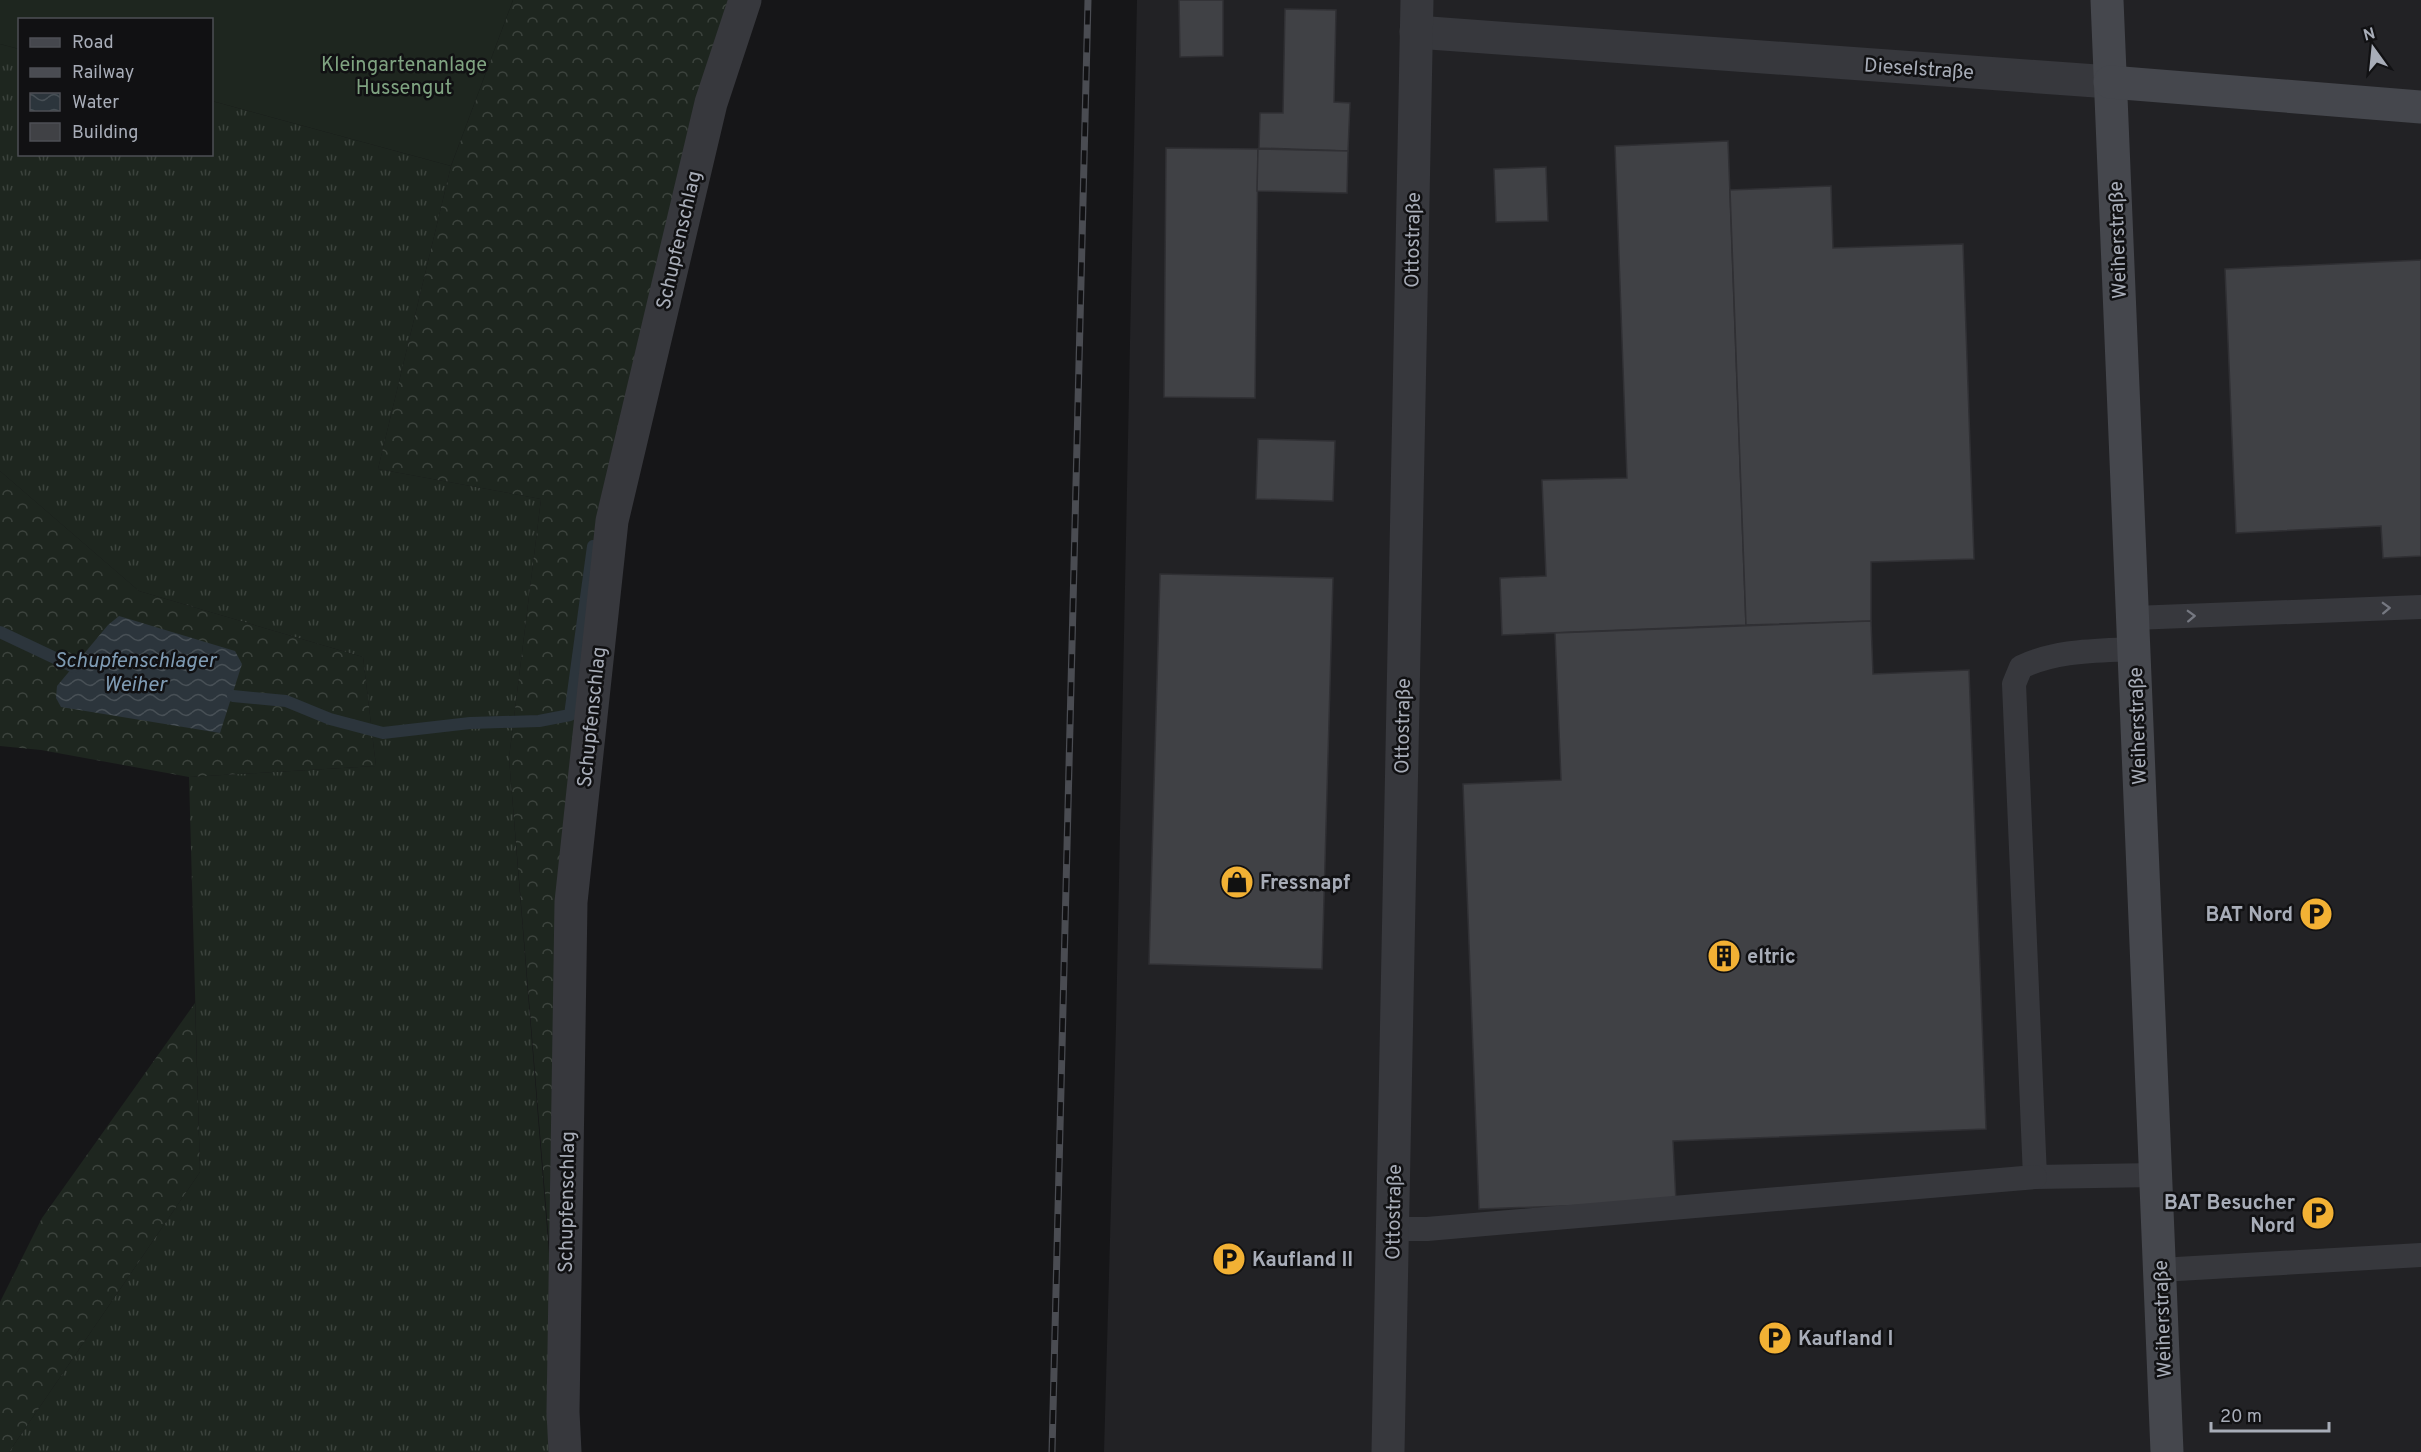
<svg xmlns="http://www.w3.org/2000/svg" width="2421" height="1452" font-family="Overpass,sans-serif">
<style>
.built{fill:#222225}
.grass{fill:url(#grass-tufts)}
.forest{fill:url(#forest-crowns)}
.garden{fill:#1e261f}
.water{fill:url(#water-waves)}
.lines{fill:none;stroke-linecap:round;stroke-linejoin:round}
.stream{stroke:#2c353c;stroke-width:12}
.building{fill:#404145;stroke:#303034;stroke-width:1.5}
.lane{stroke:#37383d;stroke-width:24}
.street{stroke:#37383d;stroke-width:33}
.secondary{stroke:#45474d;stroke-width:33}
.rail-casing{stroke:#4a4c52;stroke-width:7}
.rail{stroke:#111113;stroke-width:4.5;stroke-dasharray:14;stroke-linecap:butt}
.oneway{stroke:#757881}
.labels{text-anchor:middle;stroke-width:5;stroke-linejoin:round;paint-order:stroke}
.park-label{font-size:20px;fill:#7fa381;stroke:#111113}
.street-label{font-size:20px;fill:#a8adb8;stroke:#111113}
.poi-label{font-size:20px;font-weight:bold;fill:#a8adb8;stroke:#111113;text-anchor:start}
.water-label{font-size:21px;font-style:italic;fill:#7f9bb3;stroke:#111113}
</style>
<defs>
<pattern id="grass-tufts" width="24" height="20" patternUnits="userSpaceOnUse" patternTransform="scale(1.5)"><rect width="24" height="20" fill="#1e261f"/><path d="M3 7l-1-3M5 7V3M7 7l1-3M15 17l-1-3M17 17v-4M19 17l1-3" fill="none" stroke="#3c433d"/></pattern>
<pattern id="forest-crowns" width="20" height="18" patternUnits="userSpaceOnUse" patternTransform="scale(1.5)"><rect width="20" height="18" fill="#1e261f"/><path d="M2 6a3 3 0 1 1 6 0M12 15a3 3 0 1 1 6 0" fill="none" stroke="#3c433d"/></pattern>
<pattern id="water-waves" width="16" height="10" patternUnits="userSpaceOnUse" patternTransform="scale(1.5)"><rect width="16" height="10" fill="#2c353c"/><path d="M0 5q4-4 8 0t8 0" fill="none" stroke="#485056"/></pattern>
</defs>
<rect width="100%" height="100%" fill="#161618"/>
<!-- built -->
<path class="built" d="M1137,0H2421V1452H1104L1116,1026Z"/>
<!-- grass -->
<path class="grass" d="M0,44L19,49L20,154H212V101L451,166L378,469L541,499L509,758L565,1452H9L200,1172L189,777L376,766L363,657L139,591L0,471Z"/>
<!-- forest -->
<g class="forest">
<path d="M513,0H745L612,521L571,902L563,1412L509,758L541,499L378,469L451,166Z"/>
<path d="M0,471L139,591L363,657L376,766L189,777L41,750L0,746Z"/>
<path d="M195,1003L200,1172L9,1452H0V1302L42,1218Z"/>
</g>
<!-- garden -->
<path class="garden" d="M0,0H513L451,166L212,101V20H20L19,49L0,44Z"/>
<!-- water -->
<path class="water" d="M119,616L235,651L242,664L220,733L61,707L56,698L57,686L108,625Z"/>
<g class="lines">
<!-- stream -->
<g class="stream">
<path d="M0,632L74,667"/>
<path d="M233,696L286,701L330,719L383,733L470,723L539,721L570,715L593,546"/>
</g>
</g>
<!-- building -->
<g class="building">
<path d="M1179,0H1223V56L1180,57Z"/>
<path d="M1285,9L1336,10L1334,102L1350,103L1348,151L1259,148L1260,113H1283Z"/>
<path d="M1728,141L1746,625L1502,635L1500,578L1546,576L1542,480L1627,478L1615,146Z"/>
<path d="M1166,148L1258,149L1255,398L1164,397Z"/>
<path d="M1258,149L1348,151L1347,193L1257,191Z"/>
<path d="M1546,167L1548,221L1496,222L1494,169Z"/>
<path d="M1831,186L1833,248L1963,244L1974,559L1871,562V621L1746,625L1730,190Z"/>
<path d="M2421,260V556L2383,558L2381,526L2236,533L2225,269Z"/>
<path d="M1258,439L1335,441L1333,501L1256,499Z"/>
<path d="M1160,574L1333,578L1322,969L1149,964Z"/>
<path d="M1871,621L1873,674L1969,670L1986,1129L1673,1141L1676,1202L1479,1209L1463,784L1561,780L1555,633Z"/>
</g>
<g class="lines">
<!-- lane -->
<g class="lane">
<path d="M2133,618L2421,607"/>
<path d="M2134,649C2095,651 2057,650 2021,667L2014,684L2035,1177L2156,1175"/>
<path d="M1392,1229H1427L2035,1177"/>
<path d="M2160,1270L2421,1255"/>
</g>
<!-- street -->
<g class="street">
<path d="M1416,32L2110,82"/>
<path d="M565,1452L563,1412L571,902L612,521L711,103L745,0"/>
<path d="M1388,1452L1417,0"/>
</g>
<!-- secondary -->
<g class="secondary">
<path d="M2107,0L2167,1452"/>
<path d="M2110,82L2421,107"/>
</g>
<!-- rail casing -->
<g class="rail-casing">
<path id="rail" d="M1052,1452L1088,0"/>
</g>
<!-- rail -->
<use href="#rail" class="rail"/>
</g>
<!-- one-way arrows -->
<defs><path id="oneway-chevron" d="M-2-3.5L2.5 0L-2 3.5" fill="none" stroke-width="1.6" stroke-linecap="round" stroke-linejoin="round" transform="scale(1.5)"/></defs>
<g class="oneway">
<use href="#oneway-chevron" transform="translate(2386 608) rotate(-2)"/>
<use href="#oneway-chevron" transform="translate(2191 616) rotate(-2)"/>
</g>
<!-- icons -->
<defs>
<g id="shop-disc" transform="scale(1.725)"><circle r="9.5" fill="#f2b134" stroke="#111113"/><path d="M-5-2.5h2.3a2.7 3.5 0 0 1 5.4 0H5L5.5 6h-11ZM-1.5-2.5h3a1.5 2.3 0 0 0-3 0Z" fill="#111"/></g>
<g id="parking-disc" transform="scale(1.725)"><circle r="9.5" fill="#f2b134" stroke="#111113"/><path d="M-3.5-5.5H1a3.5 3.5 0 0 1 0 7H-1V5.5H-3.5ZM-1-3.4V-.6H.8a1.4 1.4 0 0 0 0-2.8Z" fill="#111"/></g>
<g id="building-disc" transform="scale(1.725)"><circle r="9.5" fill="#f2b134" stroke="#111113"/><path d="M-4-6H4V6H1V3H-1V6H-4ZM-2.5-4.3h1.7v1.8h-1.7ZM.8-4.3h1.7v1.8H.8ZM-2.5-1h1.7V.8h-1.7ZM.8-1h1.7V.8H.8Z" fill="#111"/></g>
</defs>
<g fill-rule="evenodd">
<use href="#shop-disc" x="1237" y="882"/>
<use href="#parking-disc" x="2316" y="914"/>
<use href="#building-disc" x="1724" y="956"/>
<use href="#parking-disc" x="2318" y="1213"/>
<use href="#parking-disc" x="1229" y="1259"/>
<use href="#parking-disc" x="1775" y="1338"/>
</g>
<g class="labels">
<!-- park labels -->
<g class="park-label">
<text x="404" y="71">Kleingartenanlage<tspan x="404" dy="23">Hussengut</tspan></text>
</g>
<!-- street labels -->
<g class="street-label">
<text transform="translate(1919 68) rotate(4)" y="7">Dieselstraße</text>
<text transform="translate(678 240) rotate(-77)" y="7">Schupfenschlag</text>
<text transform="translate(1412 240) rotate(-89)" y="7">Ottostraße</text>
<text transform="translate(2117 240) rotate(-92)" y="7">Weiherstraße</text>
<text transform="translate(591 717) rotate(-84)" y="7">Schupfenschlag</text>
<text transform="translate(1402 726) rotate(-89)" y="7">Ottostraße</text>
<text transform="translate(2137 726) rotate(-92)" y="7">Weiherstraße</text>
<text transform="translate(566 1202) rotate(-89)" y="7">Schupfenschlag</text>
<text transform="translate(1393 1212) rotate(-89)" y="7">Ottostraße</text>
<text transform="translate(2162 1319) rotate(-92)" y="7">Weiherstraße</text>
</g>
<!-- poi labels -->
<g class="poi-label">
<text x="1260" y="889">Fressnapf</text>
<text x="2293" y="921" text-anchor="end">BAT Nord</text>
<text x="1747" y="963">eltric</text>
<text x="2295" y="1209" text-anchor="end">BAT Besucher<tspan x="2295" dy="23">Nord</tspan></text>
<text x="1252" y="1266">Kaufland II</text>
<text x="1798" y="1345">Kaufland I</text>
</g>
<!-- water labels -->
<g class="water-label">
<text x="135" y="667">Schupfenschlager<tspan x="135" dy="24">Weiher</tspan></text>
</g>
</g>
<!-- legend -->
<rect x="18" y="18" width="195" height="138" fill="#111113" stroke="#4d4f55" stroke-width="1.5"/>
<rect x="30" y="38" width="30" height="9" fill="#45474d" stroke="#4d4f55" stroke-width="1.5"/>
<text x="72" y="48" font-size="18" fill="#a8adb8">Road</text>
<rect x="30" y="68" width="30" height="9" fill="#4a4c52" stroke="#4d4f55" stroke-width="1.5"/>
<text x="72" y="78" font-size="18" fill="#a8adb8">Railway</text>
<rect x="30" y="93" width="30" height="18" fill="url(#water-waves)" stroke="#4d4f55" stroke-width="1.5"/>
<text x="72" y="108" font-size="18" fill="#a8adb8">Water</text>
<rect x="30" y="123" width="30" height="18" fill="#404145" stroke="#4d4f55" stroke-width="1.5"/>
<text x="72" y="138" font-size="18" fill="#a8adb8">Building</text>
<!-- north arrow -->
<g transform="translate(2373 48) rotate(345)" stroke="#111113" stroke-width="4.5" paint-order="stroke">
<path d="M0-4.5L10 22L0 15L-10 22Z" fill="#a8adb8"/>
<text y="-9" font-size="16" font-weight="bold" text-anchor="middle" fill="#a8adb8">N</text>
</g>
<!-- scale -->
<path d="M2211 1422v9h118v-9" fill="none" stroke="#a8adb8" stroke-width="3"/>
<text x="2220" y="1422" font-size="18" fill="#a8adb8" stroke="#111113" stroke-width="4.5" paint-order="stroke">20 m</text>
</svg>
